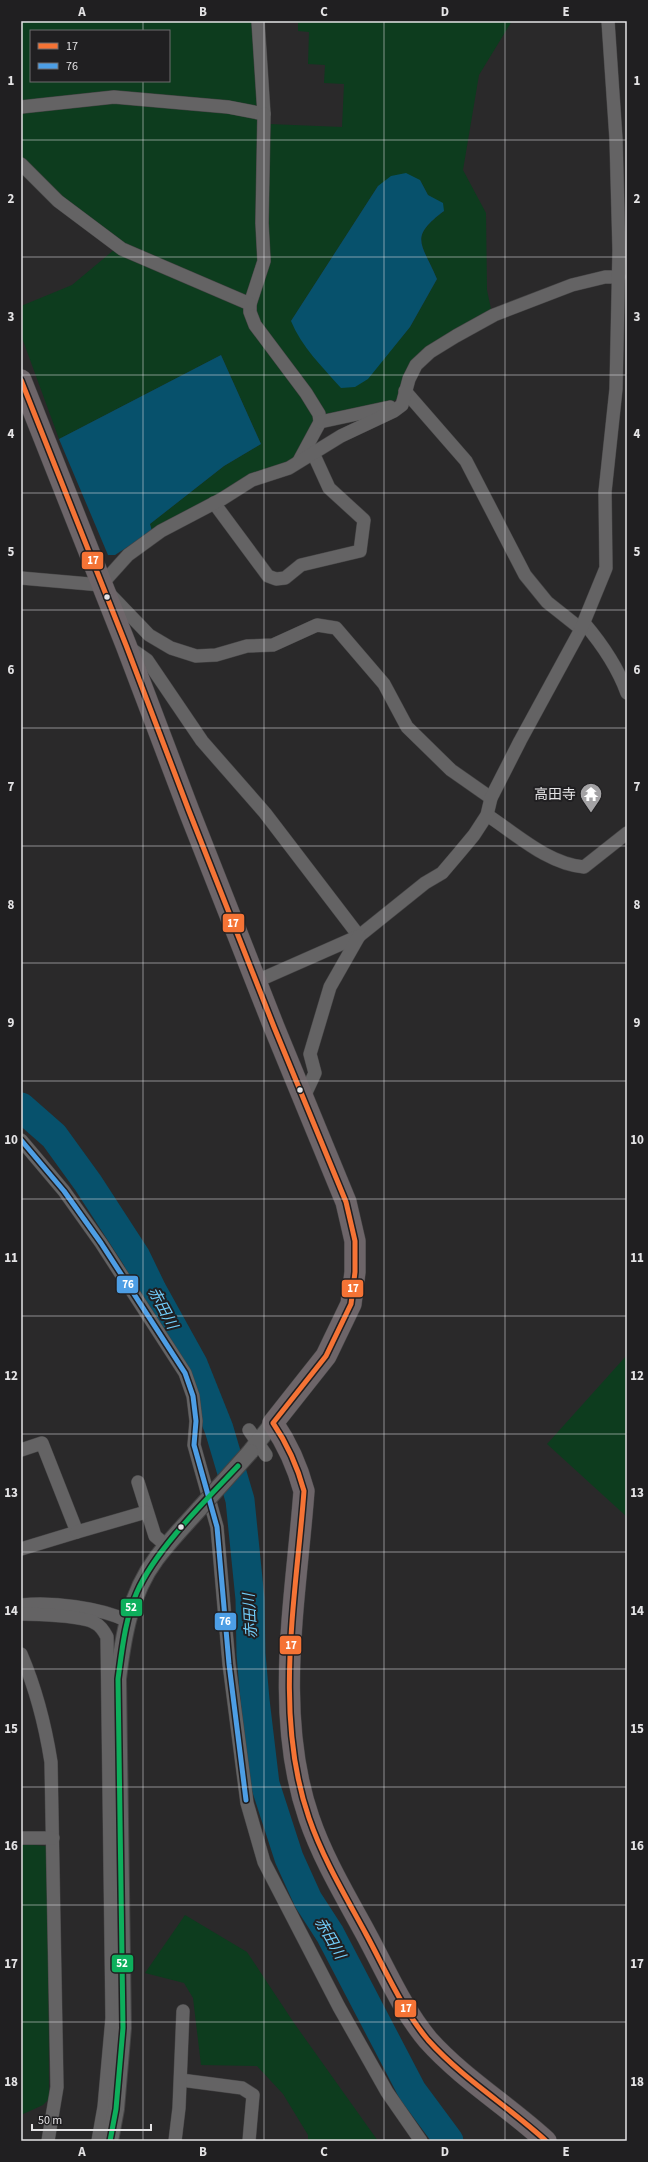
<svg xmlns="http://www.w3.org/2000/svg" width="648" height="2162" font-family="'Source Sans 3','Noto Sans JP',sans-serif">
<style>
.green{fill:#0d3c1e;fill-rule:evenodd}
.water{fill:#07516c}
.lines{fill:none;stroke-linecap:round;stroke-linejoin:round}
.river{stroke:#07516c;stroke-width:29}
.minor-casing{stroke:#454445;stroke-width:14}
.tertiary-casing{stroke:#454445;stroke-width:18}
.primary-casing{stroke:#454445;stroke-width:22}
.minor{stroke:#646364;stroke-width:13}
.tertiary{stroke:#646364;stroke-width:16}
.primary{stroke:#6d6569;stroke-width:21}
.tertiary-bridge-casing{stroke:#454445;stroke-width:18;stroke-linecap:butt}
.tertiary-bridge{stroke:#646364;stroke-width:16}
.bus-1-casing{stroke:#201f21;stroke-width:8}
.bus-2-casing{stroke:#201f21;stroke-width:8}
.bus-3-casing{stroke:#201f21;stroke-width:8}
.bus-1{stroke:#f57335;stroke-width:5}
.bus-2{stroke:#4d9ee5;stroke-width:5}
.bus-3{stroke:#0daf5c;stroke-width:5}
.grid{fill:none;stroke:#e4e3e5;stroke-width:1;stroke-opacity:0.55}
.bus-dot{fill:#e4e3e5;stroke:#201f21;stroke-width:1.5}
.labels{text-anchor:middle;stroke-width:4;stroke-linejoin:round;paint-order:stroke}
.poi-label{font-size:14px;fill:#e4e3e5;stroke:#201f21;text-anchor:end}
.water-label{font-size:15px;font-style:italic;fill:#71cdf9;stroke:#201f21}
.line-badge{stroke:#201f21;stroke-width:1.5}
.badge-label{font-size:11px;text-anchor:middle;font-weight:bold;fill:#fff}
.neatline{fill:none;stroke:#e4e3e5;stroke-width:1.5}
.grid-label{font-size:13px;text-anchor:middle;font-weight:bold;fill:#e4e3e5}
</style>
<rect width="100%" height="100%" fill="#2a292a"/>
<!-- green -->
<g class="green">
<path d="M21,21H255L262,111L228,105L21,101ZM31,31H169V81H31Z"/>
<path d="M298,21H512L479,75L463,170L486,213L487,290L491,309L431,346L397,399L381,407L324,418L259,323L255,305L267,223L269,124L342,127L344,84L324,83L325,65L308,64L309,32L298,31ZM420,180L428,195L436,200L444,211C408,238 422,243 437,279L410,327L391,350L291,321L378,186Z"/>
<path d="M114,102L187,106L260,118V260L248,301L120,245L62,200L21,158V112Z"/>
<path d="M115,249L247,306L304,395L316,422L296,457L220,494L152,531L150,524L224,466L261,444L221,355L59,439L21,335V306L72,285Z"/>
<path d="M627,1355V1517L547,1444Z"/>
<path d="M21,1844L46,1846L48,1851L49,2099L43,2105L21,2115Z"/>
<path d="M185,1915L247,1952L294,2023L378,2141H308V2135L283,2094L257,2066L201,2065L193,1998L184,1983L145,1973Z"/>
</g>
<!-- water -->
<g class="water">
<path d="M406,173L420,180L428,195L443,203L444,211C408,238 422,243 437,279L410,327L368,379L355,387L341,388C323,368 301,346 291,321L378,186L391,176Z"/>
<path d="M221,355L261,444L224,466L150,524L152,531L115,555H108L59,439Z"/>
</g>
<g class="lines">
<!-- river -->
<path class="river" d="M21,1107L54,1136L88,1183L136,1257L152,1290L193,1364L219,1429L240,1500L250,1599L251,1654L255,1700L265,1784L289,1858L308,1900L330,1934L412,2091L449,2141"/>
<!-- minor casing -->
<g class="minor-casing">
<g id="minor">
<path d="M21,107L114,97L228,107L264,114L258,21"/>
<path d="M264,114L262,223L264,261L250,304V312L255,325L306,393L319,414L320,422L299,461"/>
<path d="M21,164L58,201L122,249L250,304"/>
<path d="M405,391L466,461L525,575L547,602L581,629"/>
<path d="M320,422L390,407"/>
<path d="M214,503L268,576L276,579L285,578L301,565L360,551L364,520L329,488L313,453"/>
<path d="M21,578L101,585L149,635L171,648L196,656L216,655L247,646L273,645L317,625L336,628L384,684L407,727L451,770L491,798"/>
<path d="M101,585L128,555L161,531L222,499L252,480L289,468L341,436L394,411L402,405L409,379L416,365L430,352L456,336L494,315L572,285L605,277H619"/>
<path d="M584,623C601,643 618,668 627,693"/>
<path d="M127,646L147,660L202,741L265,813L359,936"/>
<path d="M487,815C516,834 548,864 584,867L627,833"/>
<path d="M257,981L359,936L425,883L442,873L459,853L474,835L487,815L491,798L520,741L581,629L606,568L605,492L616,389L619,250L616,139L608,21"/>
<path d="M303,1099L315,1073L310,1054L330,987L359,936"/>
<path d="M21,1140L64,1191L101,1243L185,1373L193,1396L196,1421L194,1445L217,1527L229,1664L247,1803L264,1862L339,2007L387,2092L421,2141"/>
<path d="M249,1430L266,1455"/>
<path d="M21,1450L42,1443L77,1532L21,1549"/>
<path d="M138,1482L155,1536L167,1546"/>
<path d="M77,1532L146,1512"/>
<path d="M21,1605C53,1602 98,1607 128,1621"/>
<path d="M21,1614C36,1614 84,1616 95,1623C101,1626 104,1631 107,1637L112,2018L104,2107L98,2141"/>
<path d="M21,1654C36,1689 45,1724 51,1762L57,2087L48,2141"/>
<path d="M21,1838H53"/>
<path d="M181,2080L242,2088L253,2095L249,2141"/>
<path d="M175,2141L179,2108L183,2011"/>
</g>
</g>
<!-- tertiary casing -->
<g class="tertiary-casing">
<g id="tertiary">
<path d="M250,1452L273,1423"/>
<path d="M110,2141L116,2109L123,2028L118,1679C123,1637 130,1594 156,1559C169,1541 185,1525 200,1508"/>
</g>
</g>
<!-- primary casing -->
<g class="primary-casing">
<path id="primary" d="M21,380L126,645L189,811L274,1027L346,1202L355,1241V1272L351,1304L326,1356L273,1423C288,1445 297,1465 304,1491C296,1598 273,1714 309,1818C323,1859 346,1897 366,1934C385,1969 402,2009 428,2040C463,2079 508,2106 546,2141"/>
</g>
<!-- minor -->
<use href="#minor" class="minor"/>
<!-- tertiary -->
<use href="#tertiary" class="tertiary"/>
<!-- primary -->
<use href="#primary" class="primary"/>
<!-- tertiary-bridge casing -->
<g class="tertiary-bridge-casing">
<path id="tertiary-bridge" d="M200,1508L250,1452"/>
</g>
<!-- tertiary-bridge -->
<use href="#tertiary-bridge" class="tertiary-bridge"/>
<!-- bus-1 casing -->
<g class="bus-1-casing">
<path id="bus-1" d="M21,380L126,645L189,811L274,1027L346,1202L355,1241V1272L351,1304L326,1356L273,1423C288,1445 297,1465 304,1491C296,1598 273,1714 309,1818C323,1859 346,1897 366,1934C385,1969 402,2009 428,2040C463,2079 508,2106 546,2141"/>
</g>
<!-- bus-2 casing -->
<g class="bus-2-casing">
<path id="bus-2" d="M21,1140L64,1191L101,1243L185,1373L193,1396L196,1421L194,1445L217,1527L229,1664L246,1800"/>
</g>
<!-- bus-3 casing -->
<g class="bus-3-casing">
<path id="bus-3" d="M110,2141L116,2109L123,2028L118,1679C122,1650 125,1619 137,1592C156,1549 205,1501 238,1466"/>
</g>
<!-- bus-1 -->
<use href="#bus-1" class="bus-1"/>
<!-- bus-2 -->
<use href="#bus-2" class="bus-2"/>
<!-- bus-3 -->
<use href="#bus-3" class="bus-3"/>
</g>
<!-- grid -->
<path class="grid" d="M143,21V31M264,21V2141M384,21V2141M505,21V2141M143,81V2141M21,140H627M21,257H627M21,375H627M21,493H627M21,610H627M21,728H627M21,846H627M21,963H627M21,1081H627M21,1199H627M21,1316H627M21,1434H627M21,1552H627M21,1669H627M21,1787H627M21,1905H627M21,2022H627"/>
<!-- icons -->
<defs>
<g id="temple-pin" transform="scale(1.15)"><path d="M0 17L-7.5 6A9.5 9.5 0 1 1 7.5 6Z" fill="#a3a2a4" stroke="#201f21"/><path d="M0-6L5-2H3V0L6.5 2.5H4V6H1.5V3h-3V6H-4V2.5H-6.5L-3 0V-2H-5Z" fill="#fff"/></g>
</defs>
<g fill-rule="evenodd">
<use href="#temple-pin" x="591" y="794"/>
</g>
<!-- markers -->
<g class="bus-dot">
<circle cx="107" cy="597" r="3.5"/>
<circle cx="300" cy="1090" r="3.5"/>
<circle cx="181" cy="1527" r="3.5"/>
</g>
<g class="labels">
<!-- poi labels -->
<g class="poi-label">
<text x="576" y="799">高田寺</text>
</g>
<!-- water labels -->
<g class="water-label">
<text transform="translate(163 1308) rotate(62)" y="5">赤田川</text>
<text transform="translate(250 1616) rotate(-93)" y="5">赤田川</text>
<text transform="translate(330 1938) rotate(60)" y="5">赤田川</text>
</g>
</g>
<g class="line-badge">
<rect x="81" y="551" width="23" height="19" rx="4" fill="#f57335"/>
<rect x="222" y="913" width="23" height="20" rx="4" fill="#f57335"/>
<rect x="116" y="1275" width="23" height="19" rx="4" fill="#4d9ee5"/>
<rect x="341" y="1279" width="23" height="19" rx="4" fill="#f57335"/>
<rect x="120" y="1598" width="23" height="19" rx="4" fill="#0daf5c"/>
<rect x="214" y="1612" width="23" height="19" rx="4" fill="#4d9ee5"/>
<rect x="279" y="1635" width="23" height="20" rx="4" fill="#f57335"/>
<rect x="111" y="1954" width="23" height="19" rx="4" fill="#0daf5c"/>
<rect x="394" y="1999" width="23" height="19" rx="4" fill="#f57335"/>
</g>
<g class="badge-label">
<text x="93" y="564">17</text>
<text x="233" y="927">17</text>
<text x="128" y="1288">76</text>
<text x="353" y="1292">17</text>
<text x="131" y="1611">52</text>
<text x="225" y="1625">76</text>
<text x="291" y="1649">17</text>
<text x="122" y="1967">52</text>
<text x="406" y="2012">17</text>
</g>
<!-- border -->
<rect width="648" height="2162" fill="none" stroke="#201f21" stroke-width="44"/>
<!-- legend -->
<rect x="30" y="30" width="140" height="52" fill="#201f21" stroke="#6e6d6f"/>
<rect x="38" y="43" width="20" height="6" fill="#f57335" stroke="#6e6d6f"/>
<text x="66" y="50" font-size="12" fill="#e4e3e5">17</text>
<rect x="38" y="63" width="20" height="6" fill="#4d9ee5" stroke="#6e6d6f"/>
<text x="66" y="70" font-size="12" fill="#e4e3e5">76</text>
<!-- scale -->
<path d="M32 2124v6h119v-6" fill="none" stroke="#e4e3e5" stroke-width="2"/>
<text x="38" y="2124" font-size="12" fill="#e4e3e5" stroke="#201f21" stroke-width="3" paint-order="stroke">50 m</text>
<rect x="22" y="22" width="604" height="2118" class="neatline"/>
<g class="grid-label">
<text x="82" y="16">A</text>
<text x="203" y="16">B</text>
<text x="324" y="16">C</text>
<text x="445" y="16">D</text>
<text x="566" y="16">E</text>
<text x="11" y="85">1</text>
<text x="637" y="85">1</text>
<text x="11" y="203">2</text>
<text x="637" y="203">2</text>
<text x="11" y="321">3</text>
<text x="637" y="321">3</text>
<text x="11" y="438">4</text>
<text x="637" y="438">4</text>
<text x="11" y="556">5</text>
<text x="637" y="556">5</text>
<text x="11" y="674">6</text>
<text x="637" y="674">6</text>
<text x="11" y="791">7</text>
<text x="637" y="791">7</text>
<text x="11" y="909">8</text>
<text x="637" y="909">8</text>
<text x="11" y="1027">9</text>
<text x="637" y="1027">9</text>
<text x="11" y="1144">10</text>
<text x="637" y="1144">10</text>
<text x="11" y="1262">11</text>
<text x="637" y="1262">11</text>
<text x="11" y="1380">12</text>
<text x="637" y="1380">12</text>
<text x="11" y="1497">13</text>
<text x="637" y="1497">13</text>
<text x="11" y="1615">14</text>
<text x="637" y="1615">14</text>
<text x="11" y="1733">15</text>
<text x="637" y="1733">15</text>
<text x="11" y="1850">16</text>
<text x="637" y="1850">16</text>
<text x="11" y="1968">17</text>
<text x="637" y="1968">17</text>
<text x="11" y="2086">18</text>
<text x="637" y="2086">18</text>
<text x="82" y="2156">A</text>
<text x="203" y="2156">B</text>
<text x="324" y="2156">C</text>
<text x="445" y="2156">D</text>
<text x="566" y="2156">E</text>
</g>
</svg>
